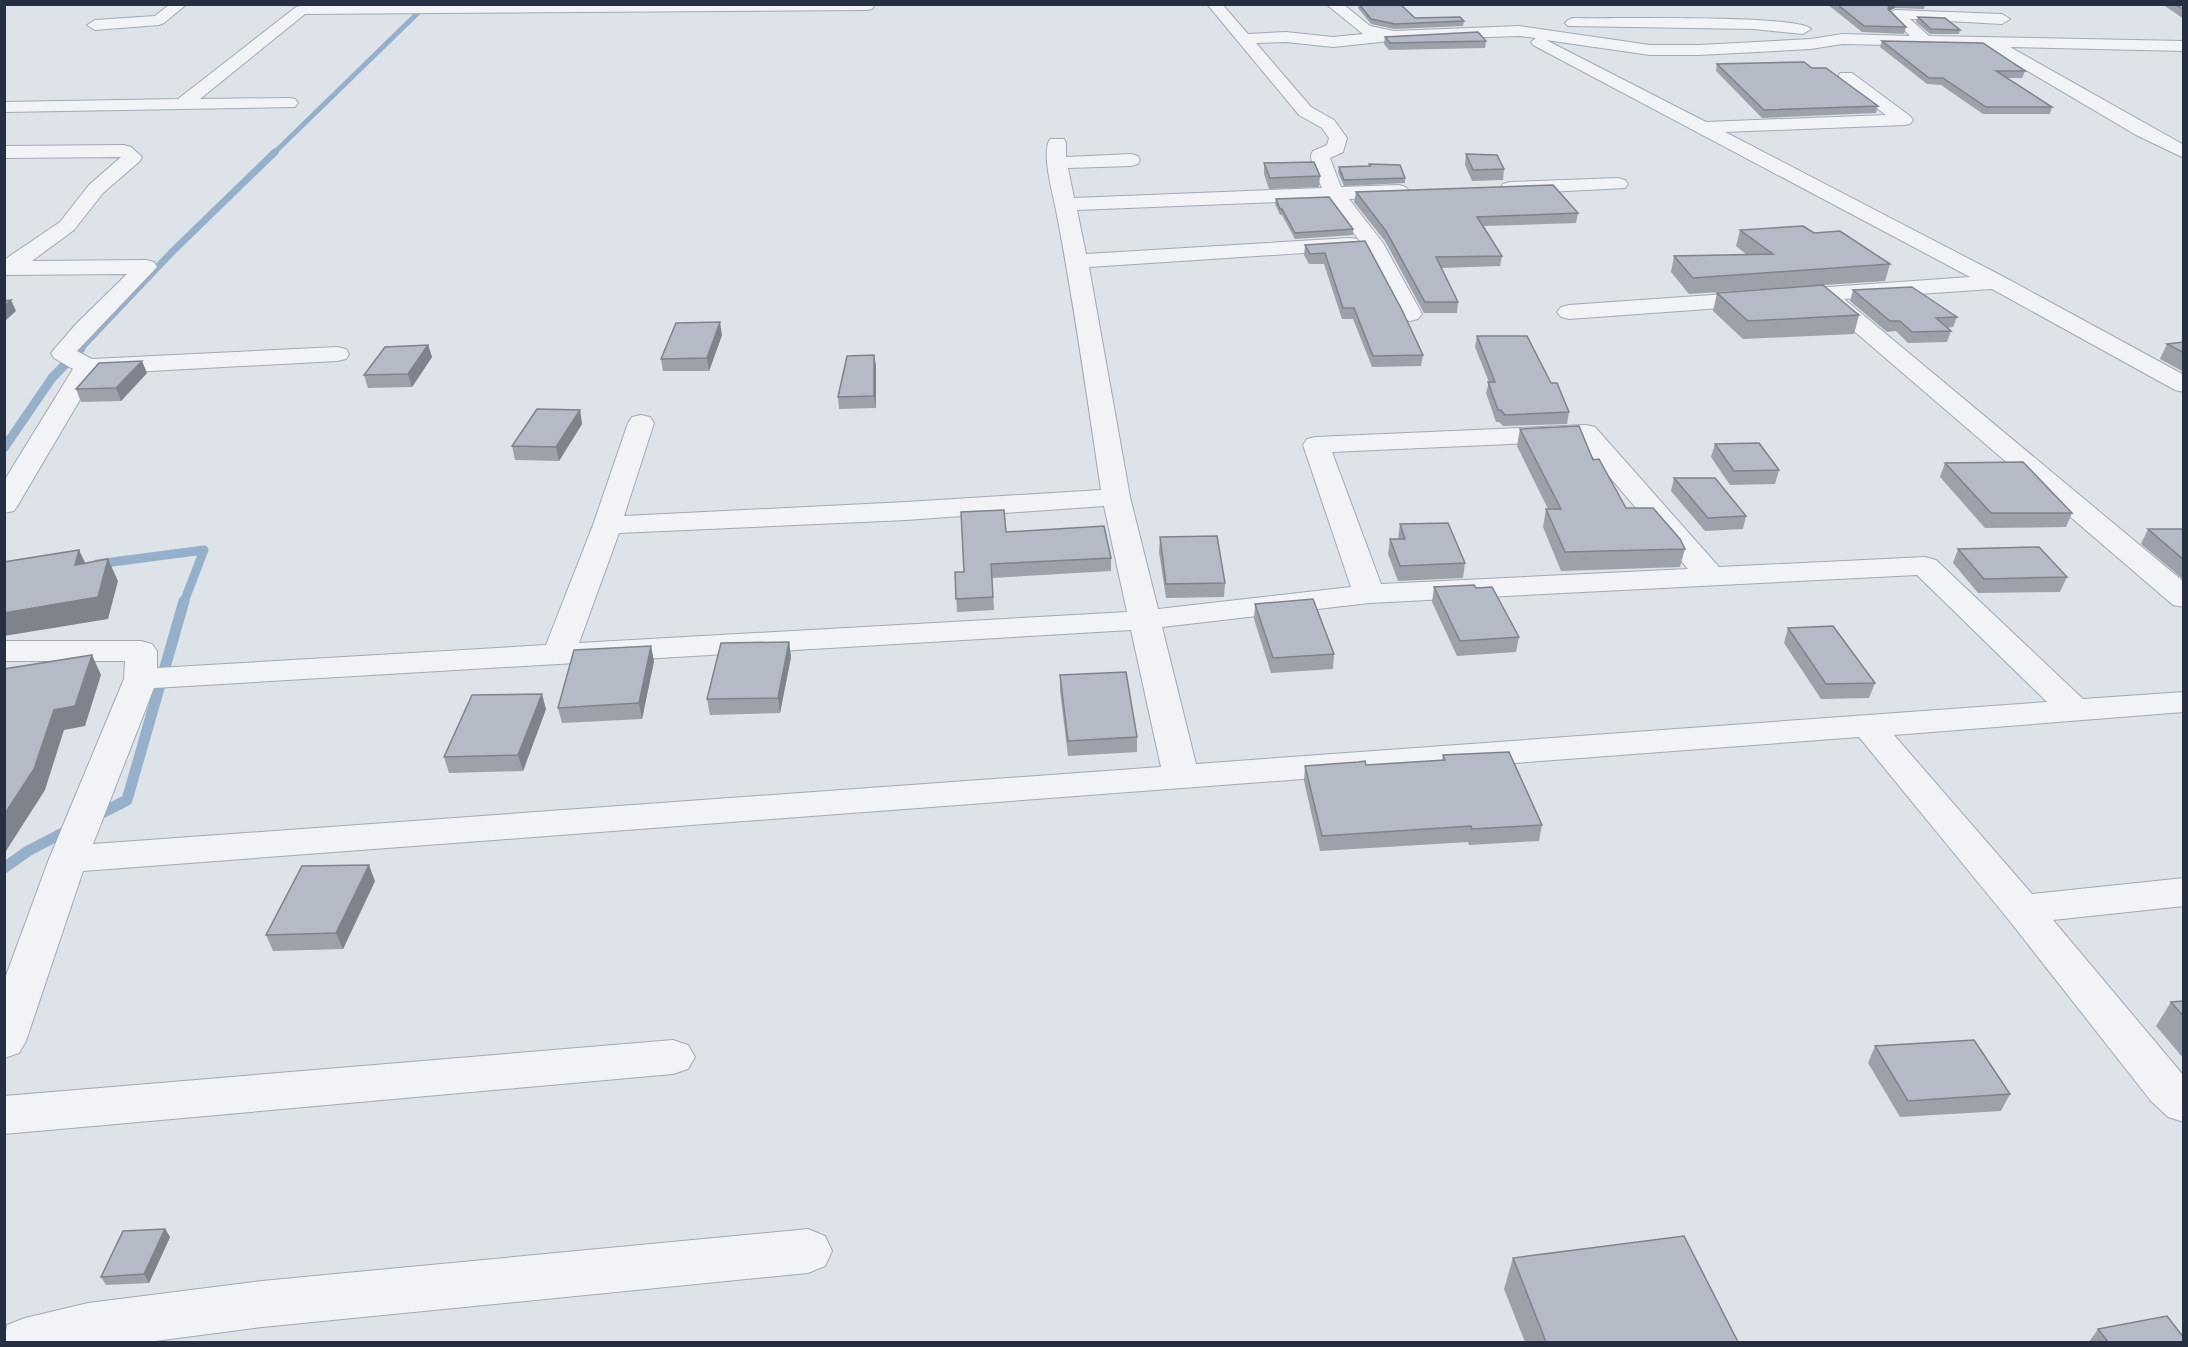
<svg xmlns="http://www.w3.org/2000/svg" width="2188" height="1347" font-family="Figtree,sans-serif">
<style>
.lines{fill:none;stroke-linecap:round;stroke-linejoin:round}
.stream-far3{stroke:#96afcb;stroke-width:5}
.stream-far2{stroke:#96afcb;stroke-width:7}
.stream-far1{stroke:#96afcb;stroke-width:9}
.stream{stroke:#96afcb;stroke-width:11}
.minor-casing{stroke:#a3a9b3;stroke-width:2}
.minor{fill:#f1f3f7;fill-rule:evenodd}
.wall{fill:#9ca1aa}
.shaded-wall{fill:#7f838b}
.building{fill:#b5bbc6;stroke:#7f838b;stroke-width:1.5}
</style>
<rect width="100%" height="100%" fill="#dee2e9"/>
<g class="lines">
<!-- stream-far3 -->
<path class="stream-far3" d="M274,153L427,4"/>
<!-- stream-far2 -->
<path class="stream-far2" d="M79,350L173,251L275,152"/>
<!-- stream-far1 -->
<g class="stream-far1">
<path d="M4,448L52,378L81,348"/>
<path d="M97,564L204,550L184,602"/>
</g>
<!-- stream -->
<g class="stream">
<path d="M94,817L127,800L184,601"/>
<path d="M4,868L28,851L72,828"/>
</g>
<!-- minor casing -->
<g class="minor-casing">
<g id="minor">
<path d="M170,4H187L164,23L159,25L95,30L87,25L95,20L155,16Z"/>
<path d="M875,4L872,9L867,10L305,14L200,99L289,98L295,99L298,103L295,107L4,112V102L178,99L296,7L301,6Z"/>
<path d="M1207,4H1222L1248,34L1286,32L1333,37L1363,34L1326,4H1343L1370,26L1394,31L1519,26L1650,45H1699L1811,39L1842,34L1910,36L1888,14L1895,10L2002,14L2010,19L2002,24L1910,19L1929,36L2184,41V51L2010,47L2184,145V158L2136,135L1987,47L1842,44L1811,49L1699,55H1650L1546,40L1706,122L1886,115L1840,81L1838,77L1840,73H1852L1910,116L1913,120L1910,124L1904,125L1725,132L2004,277L2184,375V392L2175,390L1992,289L1844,299L2184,582V607L2173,605L1819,301L1569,319L1561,317L1557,312L1561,307L1569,305L1970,277L1533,45L1531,42L1536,38L1519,36L1399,40L1333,47L1286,42L1256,43L1311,107L1334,120L1347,138L1343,152L1330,158L1341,187L1399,185L1406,187L1409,191L1406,195L1399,197L1349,199L1383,243L1422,314L1418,319L1410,321L1402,319L1361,243L1330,200L1077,210L1086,254L1349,238L1357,239L1360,244L1357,249L1349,250L1089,267L1130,497L1158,609L1351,587L1303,445L1307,439L1316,437L1586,425L1595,427L1719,567L1925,557L1936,560L2083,699L2184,692V712L1894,735L2032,894L2184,878V906L2053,920L2184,1076V1122L2168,1117L2151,1101L2008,919L1859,737L83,871L26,1041L19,1053L4,1058V981L49,859L124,679L125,661H4V641H141L152,644L157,651V668L546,645L593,525L628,423L632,417L641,415L650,417L654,423L624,516L906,502L1101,490C1087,396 1074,303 1056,210C1053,194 1041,153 1050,139H1064L1066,143V157L1131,154L1138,156L1140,160L1138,164L1131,166L1068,168L1074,198L1322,188L1312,166L1311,155L1313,151L1327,145L1329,138L1322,128L1299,115ZM1579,441L1688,569L1381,584L1332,452ZM1104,506L1127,612L579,643L619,533L906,520ZM1917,575L2047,702L1196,764L1162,627L1369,603ZM1131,630L1161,767L93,844L154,688Z"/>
<path d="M1573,18C1605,19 1798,14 1811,29L1803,34L1754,29L1568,26L1565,23L1568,20Z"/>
<path d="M124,145L131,147L142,157L140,161L103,193L74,230L32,261L146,260L154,262L157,267L77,351L92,359L337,347L346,349L349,354L346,359L337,361L95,374L18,505L14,511L4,513V481L73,369L54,358L51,353L76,324L127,274L4,275V260L60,222L89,185L121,157L4,158V146Z"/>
<path d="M1618,178L1625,180L1628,184L1625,188L1510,194L1503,192L1500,188L1503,184L1510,182Z"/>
<path d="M673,1040L688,1045L695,1057L688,1069L673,1074L4,1134V1096Z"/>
<path d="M808,1229L825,1236L832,1251L825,1266L808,1273L262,1327L148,1342H4L7,1325L25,1318L88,1303L262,1281Z"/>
</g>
</g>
<!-- minor -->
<use href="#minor" class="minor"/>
</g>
<!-- wall -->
<g class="wall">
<path d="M1359,4L1415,18L1464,21L1463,26L1394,29L1371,24L1358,8Z"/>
<path d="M1827,4H1925L1924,9L1895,8L1890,10L1906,27L1904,34L1862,32Z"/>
<path d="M2162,4H2184V19Z"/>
<path d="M1918,17L1960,30L1959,34H1930L1916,22Z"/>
<path d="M1385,37L1486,41L1485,48L1389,50L1384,44Z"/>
<path d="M1882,41L2025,71L2022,78H2007L2052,107L2050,114H1983L1941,85L1927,84L1880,47Z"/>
<path d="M1717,64L1812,68L1878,106L1876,113L1762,118L1716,71Z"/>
<path d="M1466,154L1504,169L1503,180L1472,181L1465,165Z"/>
<path d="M1264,163L1320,176L1319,187L1269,189L1264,174Z"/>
<path d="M1369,164L1405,178V183L1344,186L1338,172L1339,167L1369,166Z"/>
<path d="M1356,192L1578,213L1576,223L1484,226L1502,256L1500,266L1441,268L1458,302L1457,313H1424L1385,241L1354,202Z"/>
<path d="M1276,199L1353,229V235L1295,239L1282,215H1280L1275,204Z"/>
<path d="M1740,230L1814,233L1890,264L1885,281L1689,294L1671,272L1674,256L1747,255L1736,246Z"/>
<path d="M1365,241L1423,355L1421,366L1372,367L1353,319H1342L1324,264H1309L1304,255L1305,245Z"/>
<path d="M1853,290L1957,317L1953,327L1947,328L1951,331L1947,342L1908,343L1896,331L1887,332L1850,301Z"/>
<path d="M1717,293L1859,315L1854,334L1743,339L1713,311Z"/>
<path d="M722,335L709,371H663L661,359Z"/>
<path d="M1477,336L1551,383L1569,412L1567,424L1503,426L1499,422H1496L1486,393L1489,382L1475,347Z"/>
<path d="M2184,342V372L2160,359L2167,344Z"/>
<path d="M428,345L432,357L412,387L368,388L364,375Z"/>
<path d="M874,355L876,366V408L839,409L838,397Z"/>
<path d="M147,373L121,401L81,402L76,389Z"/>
<path d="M580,410L582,424L559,461L515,460L512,446Z"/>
<path d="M1520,429L1593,460L1626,508L1685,549L1680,567L1561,571L1543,527L1546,509H1548L1517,446Z"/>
<path d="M1715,444L1779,470L1775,484L1730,485L1711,457Z"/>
<path d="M1945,463L2072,513L2066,527L1985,528L1940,477Z"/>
<path d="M1674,478L1746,516L1743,529L1705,531L1671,491Z"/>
<path d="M1400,524L1465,563L1463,578L1398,581L1388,554L1390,539H1398Z"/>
<path d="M2148,529H2184V580L2141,544Z"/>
<path d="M1006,532L1111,558V571L992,578L994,610L957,612L955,572H964Z"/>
<path d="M1160,537L1225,583L1224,597L1166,598L1159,552Z"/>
<path d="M1958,549L2067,577L2060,592L1978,593L1953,563Z"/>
<path d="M1434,587L1476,588L1519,637L1516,652L1457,656L1432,602Z"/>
<path d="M1255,604L1334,654L1333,669L1271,673L1254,619Z"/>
<path d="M1788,628L1875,683L1869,698L1821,699L1784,643Z"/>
<path d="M789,642L791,657L780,713L710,715L707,699Z"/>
<path d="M654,661L642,719L562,723L558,708Z"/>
<path d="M1060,675L1137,737V752L1068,756L1060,691Z"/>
<path d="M546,709L523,771L449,773L444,757Z"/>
<path d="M1443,755L1542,825L1539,841L1469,845L1468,842L1320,851L1304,781L1305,766L1366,765L1442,761Z"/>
<path d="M375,881L343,949L273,951L266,935Z"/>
<path d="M2184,1001V1059L2156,1026L2171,1002Z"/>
<path d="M1875,1046L2010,1094L2001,1111L1900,1117L1868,1063Z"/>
<path d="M165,1229L170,1237L149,1283L106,1285L101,1277Z"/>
<path d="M1513,1258L1738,1342H1525L1504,1289Z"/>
<path d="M2098,1329L2184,1342H2089Z"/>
</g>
<!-- shaded-wall -->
<g class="shaded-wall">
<path d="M1891,4H1896L1895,8L1887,12L1889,5Z"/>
<path d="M11,300L16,311L4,322V306Z"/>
<path d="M720,322L722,335L709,371L707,358Z"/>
<path d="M428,345L432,357L412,387L408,374Z"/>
<path d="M874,355L876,366V408L874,396Z"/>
<path d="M142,361L147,373L121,401L116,388Z"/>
<path d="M580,410L582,424L559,461L556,447Z"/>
<path d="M79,550L89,571L75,565Z"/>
<path d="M108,559L118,581L108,619L4,636V613Z"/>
<path d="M789,642L791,657L780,713L778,698Z"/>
<path d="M651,646L654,661L642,719L639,703Z"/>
<path d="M92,655L101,675L85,726L64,730L45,790L6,851L4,850V815L54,710Z"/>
<path d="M542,694L546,709L523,771L518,755Z"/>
<path d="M369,865L375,881L343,949L336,933Z"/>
<path d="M165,1229L170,1237L149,1283L144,1274Z"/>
</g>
<!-- building -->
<g class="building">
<path d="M1359,4H1400L1415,18L1460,17L1464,21L1395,24L1371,19Z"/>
<path d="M1837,4H1891L1889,5L1888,9L1906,27L1864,26Z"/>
<path d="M2175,4H2184V10Z"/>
<path d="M1918,17L1945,18L1960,30L1931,29Z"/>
<path d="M1478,32L1486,41L1390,43L1385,37Z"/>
<path d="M1882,41L1983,43L2025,71H1996L2052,107H1986L1943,78H1929Z"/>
<path d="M1804,62L1812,68H1826L1878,106L1764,110L1717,64Z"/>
<path d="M1466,154L1497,155L1504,169L1473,170Z"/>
<path d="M1314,162L1320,176L1270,178L1264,163Z"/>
<path d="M1369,164L1400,165L1405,178L1344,180L1339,167L1370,166Z"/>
<path d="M1553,185L1578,213L1477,217L1502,256L1436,257L1458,302H1425L1386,231L1356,192Z"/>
<path d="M1329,197L1353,229L1295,233L1282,209H1280L1276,199Z"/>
<path d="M1803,226L1814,233L1840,231L1890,264L1693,278L1674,256L1773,254L1740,230Z"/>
<path d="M1365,241L1402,310L1423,355L1373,356L1354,308H1343L1325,253L1310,254L1305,245Z"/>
<path d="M1823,285L1859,315L1748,321L1717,293Z"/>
<path d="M1912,287L1957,317L1936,318L1951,331L1912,332L1900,321H1890L1853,290Z"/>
<path d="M11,300L4,306V301Z"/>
<path d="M720,322L707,358L661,359L676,323Z"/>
<path d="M1477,336H1527L1551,383H1557L1569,412L1505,415L1501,410H1498L1488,382H1495Z"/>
<path d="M2184,342V353L2167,344Z"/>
<path d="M428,345L408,374L364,375L385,347Z"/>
<path d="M874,355V396L838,397L847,356Z"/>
<path d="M142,361L116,388L76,389L99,363Z"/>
<path d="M537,409L580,410L556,447L512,446Z"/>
<path d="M1579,426L1593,460L1599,459L1626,508H1653L1680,539L1685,549L1565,552L1546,509H1561L1520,429Z"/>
<path d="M1759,443L1779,470L1734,471L1715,444Z"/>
<path d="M2023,462L2072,513H1991L1945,463Z"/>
<path d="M1674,478H1715L1746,516L1708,518Z"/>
<path d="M1004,510L1006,532L1104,526L1111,558L991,564L993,597L956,599L955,572H964L961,512Z"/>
<path d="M1448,523L1465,563L1400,566L1390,539H1405L1400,524Z"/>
<path d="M2148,529H2184V560Z"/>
<path d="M1217,536L1225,583L1166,584L1160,537Z"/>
<path d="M2039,547L2067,577L1984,579L1958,549Z"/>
<path d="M79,550L75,565L108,559L98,597L4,613V562Z"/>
<path d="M1474,585L1476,588L1492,587L1519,637L1460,641L1434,587Z"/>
<path d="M1313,599L1334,654L1273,658L1255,604Z"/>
<path d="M1833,626L1875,683L1826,684L1788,628Z"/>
<path d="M789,642L778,698L707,699L721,643Z"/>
<path d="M651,646L639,703L558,708L574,650Z"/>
<path d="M92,655L75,706L54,710L34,769L4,815V669Z"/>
<path d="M1126,672L1137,737L1068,741L1060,675Z"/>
<path d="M542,694L518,755L444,757L472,695Z"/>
<path d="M1509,752L1542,825L1472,829L1471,826L1322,836L1305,766L1358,762L1365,761L1366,765L1445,760L1443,755Z"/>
<path d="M369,865L336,933L266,935L302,866Z"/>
<path d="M2184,1001V1017L2171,1002Z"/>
<path d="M1974,1040L2010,1094L1908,1101L1875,1046Z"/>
<path d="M165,1229L144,1274L101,1277L123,1231Z"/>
<path d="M1684,1236L1738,1342H1546L1513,1258Z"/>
<path d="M2167,1316L2184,1338V1342H2108L2098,1329Z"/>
</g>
<!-- border -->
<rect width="2188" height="1347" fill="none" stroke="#262f41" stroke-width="12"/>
</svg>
